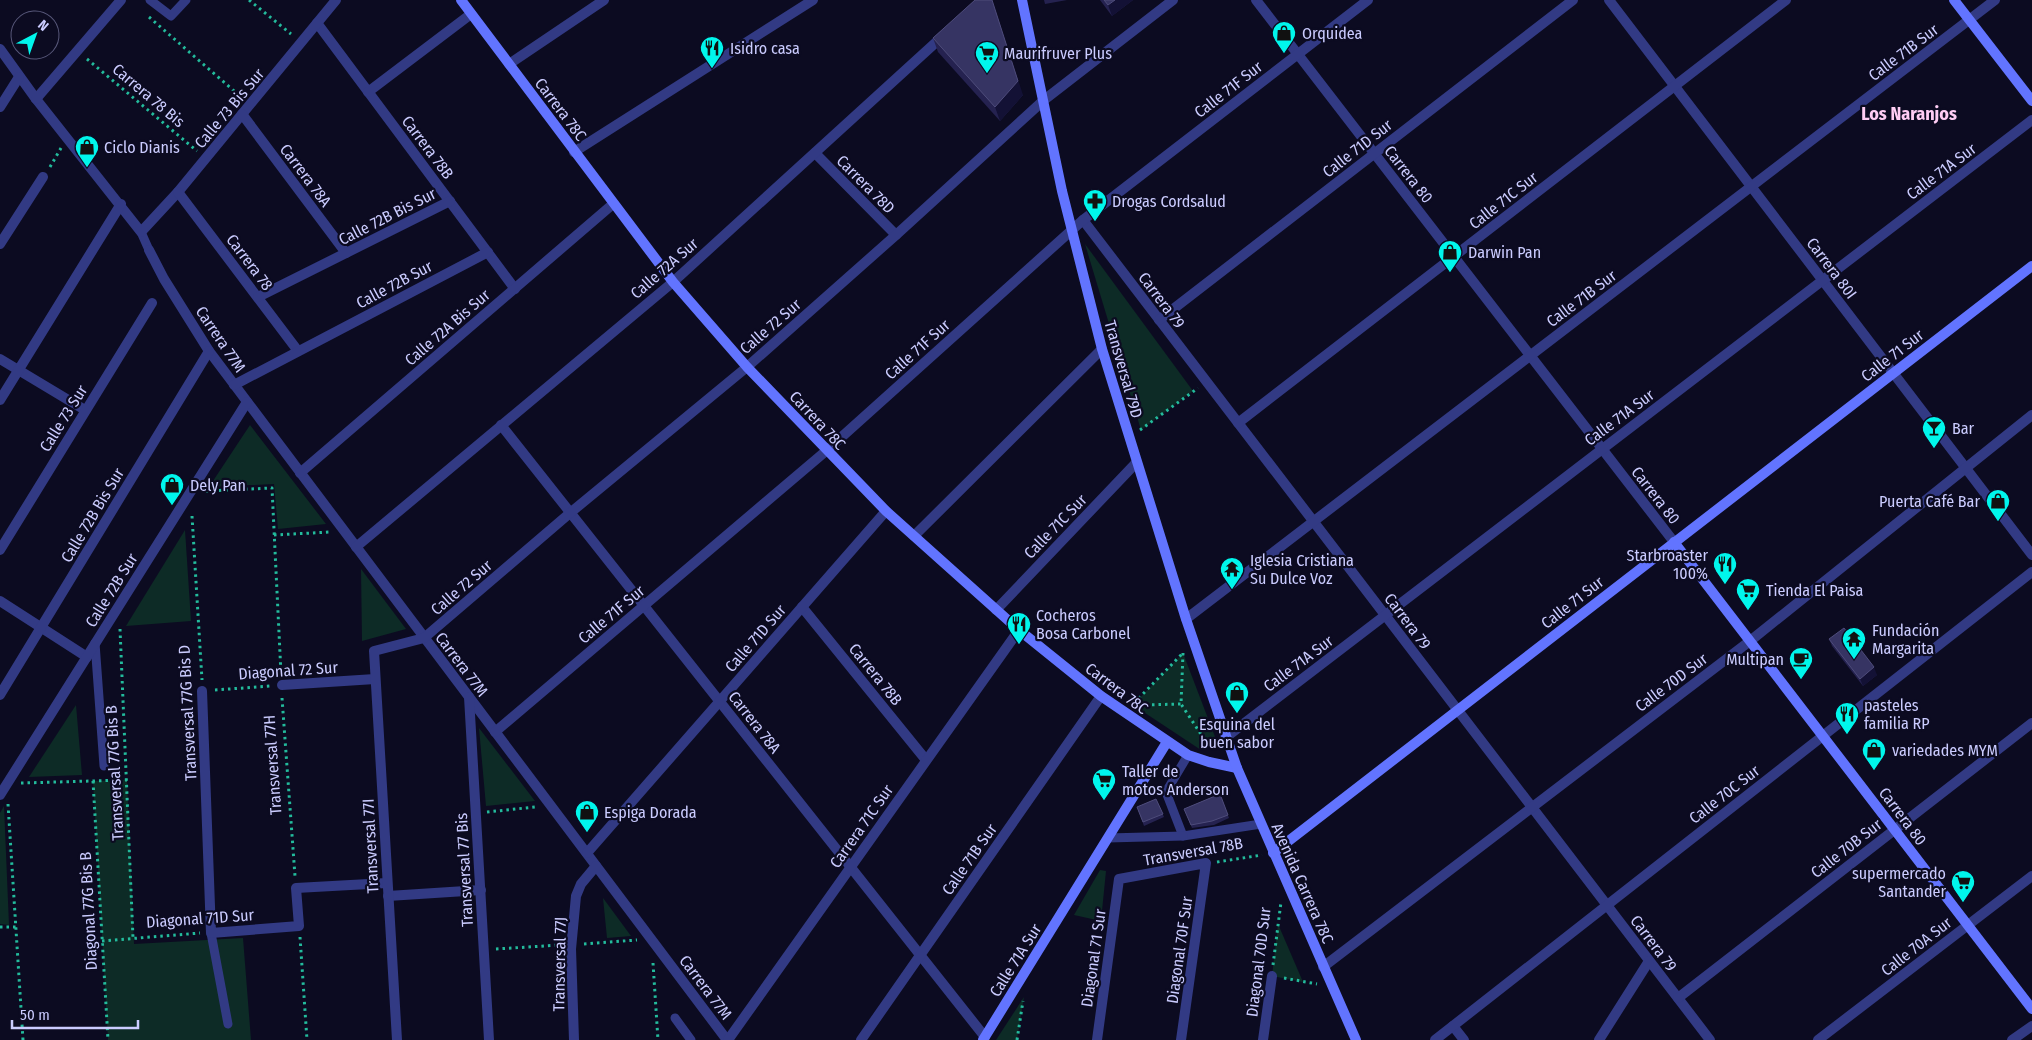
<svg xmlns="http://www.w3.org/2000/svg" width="2032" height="1040" font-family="'Fira Sans Condensed',sans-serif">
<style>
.green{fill:#0d2b26}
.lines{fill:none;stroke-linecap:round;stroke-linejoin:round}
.path{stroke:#23bb9c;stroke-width:3;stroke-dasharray:2.5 4;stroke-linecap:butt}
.lane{stroke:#323a84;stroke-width:9}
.street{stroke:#323a84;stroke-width:10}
.secondary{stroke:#6274ff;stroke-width:10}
.wall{fill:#252250}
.shaded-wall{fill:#131135}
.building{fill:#363463;stroke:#4e4c7b}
.labels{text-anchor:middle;stroke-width:4.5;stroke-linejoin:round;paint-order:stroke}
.poi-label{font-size:16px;fill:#cbccff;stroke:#0c0b21;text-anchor:start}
.street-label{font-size:16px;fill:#cbccff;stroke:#0c0b21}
.neighbourhood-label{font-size:18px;font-weight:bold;fill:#ffcdf4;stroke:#0c0b21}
</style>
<rect width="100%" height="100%" fill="#0c0b21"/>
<!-- green -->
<g class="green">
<path d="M1085,244L1193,391L1141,430Z"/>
<path d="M250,425L326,524L278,529L274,484L209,487Z"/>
<path d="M185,530L191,621L126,626Z"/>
<path d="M361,569L406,629L362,641Z"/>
<path d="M1183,653L1217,742L1201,750L1133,705Z"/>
<path d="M76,705L82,775L29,777Z"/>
<path d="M479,728L535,801L486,806Z"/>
<path d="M127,780L134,944L243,938L251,1040H108L93,781Z"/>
<path d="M4,806L9,925L0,924V813Z"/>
<path d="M1100,870L1106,871L1101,921L1074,915Z"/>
<path d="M603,898L631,936L607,938Z"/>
<path d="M1278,924L1303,982L1272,976Z"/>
<path d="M1024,997L1017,1040H996Z"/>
</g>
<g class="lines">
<!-- path -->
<g class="path">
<path d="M249,0L291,34"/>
<path d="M149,17L241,97"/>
<path d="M87,59L197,151"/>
<path d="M50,167L61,148"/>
<path d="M1140,430L1198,388"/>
<path d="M206,491L272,488L281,674"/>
<path d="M192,516L202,680"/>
<path d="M274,535L330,532"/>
<path d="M120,629L133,938"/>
<path d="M1183,653L1181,704L1210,748"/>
<path d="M215,690L271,686"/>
<path d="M282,698L295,876"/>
<path d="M1134,703L1182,654"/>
<path d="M1139,705L1181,704"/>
<path d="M93,781L108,1040"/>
<path d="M21,783L127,780"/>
<path d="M8,804L23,1040"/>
<path d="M487,812L535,807"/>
<path d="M1217,862L1262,855"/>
<path d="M0,927H16"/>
<path d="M300,937L307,1040"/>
<path d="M102,941L200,933"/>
<path d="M584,944L637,940"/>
<path d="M496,949L560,945"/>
<path d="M653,963L658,1040"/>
<path d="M1273,965L1281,902"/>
<path d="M1284,978L1317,984"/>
<path d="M1017,1040L1023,1001"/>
</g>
<!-- lane -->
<g class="lane">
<path d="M150,0L171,16L186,0"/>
<path d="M141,232L149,250"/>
<path d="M95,643L104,766"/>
<path d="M1188,755L1166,792L1183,836L1261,824"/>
<path d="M1108,838L1183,836"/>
<path d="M211,933L228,1024"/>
<path d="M675,1018L691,1040"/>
</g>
<!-- street -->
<g class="street">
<path d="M1256,0L1674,542"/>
<path d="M1609,0L2032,555"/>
<path d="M317,23L515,289"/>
<path d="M0,49L36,99L141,232L178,192L336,0"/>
<path d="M509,64L604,0"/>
<path d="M368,92L471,14"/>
<path d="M36,99L121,0"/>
<path d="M0,107L19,77"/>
<path d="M242,114L346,253"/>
<path d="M574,152L813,0"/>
<path d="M815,153L896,235"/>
<path d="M178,192L298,351"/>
<path d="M1083,220L1710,1040"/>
<path d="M0,244L43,177"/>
<path d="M149,250L164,279L209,351L727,1040"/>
<path d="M258,297L450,201"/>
<path d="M1159,320L1573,0"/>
<path d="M0,359L85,410"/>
<path d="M234,385L488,252"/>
<path d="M0,400L121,204"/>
<path d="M1238,423L1786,0"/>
<path d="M501,425L985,1037"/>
<path d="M300,473L613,204"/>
<path d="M914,536L1102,349"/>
<path d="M356,547L673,282L944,35"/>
<path d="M0,550L152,303"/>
<path d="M0,601L87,657"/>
<path d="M802,607L926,760"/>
<path d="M996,610L1136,463"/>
<path d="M1186,619L1995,0"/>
<path d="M282,685L375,679"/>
<path d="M202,691L211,933L299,926L296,888L387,883"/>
<path d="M0,695L209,351"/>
<path d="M469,697L489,1040"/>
<path d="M495,732L826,451L1083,220L1368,0"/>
<path d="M1225,738L2032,120"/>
<path d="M0,795L247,402"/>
<path d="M587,853L886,511"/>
<path d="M388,896L481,890"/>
<path d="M1323,967L1750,641L2032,415"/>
<path d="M1678,998L2032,723"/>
<path d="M1453,1026L1464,1040"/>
<path d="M397,1040L374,651L424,638L570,513L747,367L896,235L1044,100L1173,0"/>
<path d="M574,1040L571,949L576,896L581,884L596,866"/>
<path d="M728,1040L1019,630"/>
<path d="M861,1040L1101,696"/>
<path d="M1097,1040L1119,879L1206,863L1181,1040"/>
<path d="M1263,1040L1272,976"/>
<path d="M1435,1040L2032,572"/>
<path d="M1599,1040L1649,961"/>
<path d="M1818,1040L2032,876"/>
<path d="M2012,1040L2032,1026"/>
</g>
<!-- secondary -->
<g class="secondary">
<path d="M461,0L673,282L747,367L886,511L1019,630L1101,696L1188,755L1209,762L1237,768"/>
<path d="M1022,0L1062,191L1102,349L1186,619L1237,768L1356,1040"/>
<path d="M1954,0L2032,101"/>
<path d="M1674,542L2032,1009"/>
<path d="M1273,853L2032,266"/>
<path d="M983,1040L1167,742"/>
</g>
</g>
<!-- wall -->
<g class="wall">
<path d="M1044,0H1067L1045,4Z"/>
<path d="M1100,0H1133L1112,16Z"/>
<path d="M933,38L1023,95L1000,121L938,52Z"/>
<path d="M1829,639L1877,675L1863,686L1832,646Z"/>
<path d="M1220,794L1229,818L1214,825L1192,828L1184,809Z"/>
<path d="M1156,799L1164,817L1144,826L1137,807Z"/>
</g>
<!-- shaded-wall -->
<g class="shaded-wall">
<path d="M992,0L1023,95L1000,121L995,107Z"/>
<path d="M1115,0H1133L1112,16L1108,5Z"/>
<path d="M1874,667L1877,675L1863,686L1860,679Z"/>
</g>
<!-- building -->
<g class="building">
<path d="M975,0H992L1018,81L995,107L933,38Z"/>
<path d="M1104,0H1115L1108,5Z"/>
<path d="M1844,628L1874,667L1860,679L1829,639Z"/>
<path d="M1220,794L1228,815L1212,821L1191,825L1184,809Z"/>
<path d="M1156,799L1163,814L1143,822L1137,807Z"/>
</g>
<!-- icons -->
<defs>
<g id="shop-pin" transform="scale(1.25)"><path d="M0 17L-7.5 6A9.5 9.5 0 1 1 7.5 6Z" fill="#00f6ec" stroke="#0c0b21"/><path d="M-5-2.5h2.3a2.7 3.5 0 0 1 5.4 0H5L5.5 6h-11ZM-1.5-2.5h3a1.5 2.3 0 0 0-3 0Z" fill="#111"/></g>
<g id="restaurant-pin" transform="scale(1.25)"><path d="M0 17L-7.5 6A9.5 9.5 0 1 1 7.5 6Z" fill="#00f6ec" stroke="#0c0b21"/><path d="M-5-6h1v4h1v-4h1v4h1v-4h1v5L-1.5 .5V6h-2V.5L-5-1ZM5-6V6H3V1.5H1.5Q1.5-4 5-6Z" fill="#111"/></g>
<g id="supermarket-pin" transform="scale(1.25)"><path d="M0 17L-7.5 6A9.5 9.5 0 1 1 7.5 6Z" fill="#00f6ec" stroke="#0c0b21"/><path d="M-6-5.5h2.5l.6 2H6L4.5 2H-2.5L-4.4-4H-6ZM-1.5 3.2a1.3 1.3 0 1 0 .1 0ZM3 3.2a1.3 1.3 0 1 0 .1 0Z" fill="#111"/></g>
<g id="pharmacy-pin" transform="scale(1.25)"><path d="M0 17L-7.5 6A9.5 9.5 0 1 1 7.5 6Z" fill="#00f6ec" stroke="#0c0b21"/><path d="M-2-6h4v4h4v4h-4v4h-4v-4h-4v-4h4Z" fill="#111"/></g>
<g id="bar-pin" transform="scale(1.25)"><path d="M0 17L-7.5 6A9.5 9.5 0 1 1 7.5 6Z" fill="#00f6ec" stroke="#0c0b21"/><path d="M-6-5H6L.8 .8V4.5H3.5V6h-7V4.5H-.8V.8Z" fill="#111"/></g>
<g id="temple-pin" transform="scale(1.25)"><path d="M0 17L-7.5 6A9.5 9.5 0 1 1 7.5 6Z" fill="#00f6ec" stroke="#0c0b21"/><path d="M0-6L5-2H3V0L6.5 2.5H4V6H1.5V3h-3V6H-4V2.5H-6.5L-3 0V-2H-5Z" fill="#111"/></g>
<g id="cafe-pin" transform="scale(1.25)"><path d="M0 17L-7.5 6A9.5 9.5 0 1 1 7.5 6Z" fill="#00f6ec" stroke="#0c0b21"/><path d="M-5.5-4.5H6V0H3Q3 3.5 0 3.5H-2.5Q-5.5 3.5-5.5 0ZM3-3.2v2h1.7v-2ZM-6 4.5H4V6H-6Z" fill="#111"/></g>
</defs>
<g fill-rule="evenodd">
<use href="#shop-pin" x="1284" y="33"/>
<use href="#restaurant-pin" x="712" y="48"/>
<use href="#supermarket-pin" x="987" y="53"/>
<use href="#shop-pin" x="87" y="147"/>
<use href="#pharmacy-pin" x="1095" y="201"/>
<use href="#shop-pin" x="1450" y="252"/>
<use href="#bar-pin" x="1934" y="428"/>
<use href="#shop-pin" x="172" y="485"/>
<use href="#shop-pin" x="1998" y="501"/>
<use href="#restaurant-pin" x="1725" y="564"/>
<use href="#temple-pin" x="1232" y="569"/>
<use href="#supermarket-pin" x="1748" y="590"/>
<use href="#restaurant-pin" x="1019" y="624"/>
<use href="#temple-pin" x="1854" y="639"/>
<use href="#cafe-pin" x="1801" y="659"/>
<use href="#shop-pin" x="1237" y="693"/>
<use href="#restaurant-pin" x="1847" y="714"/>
<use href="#shop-pin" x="1874" y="750"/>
<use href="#supermarket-pin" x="1104" y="780"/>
<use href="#shop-pin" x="587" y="812"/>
<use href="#supermarket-pin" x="1963" y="882"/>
</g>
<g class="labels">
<!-- poi labels -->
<g class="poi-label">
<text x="1302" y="39">Orquidea</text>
<text x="730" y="54">Isidro casa</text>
<text x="1004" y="59">Maurifruver Plus</text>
<text x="104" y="153">Ciclo Dianis</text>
<text x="1112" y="207">Drogas Cordsalud</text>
<text x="1468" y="258">Darwin Pan</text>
<text x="1952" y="434">Bar</text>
<text x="190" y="491">Dely Pan</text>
<text x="1980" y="507" text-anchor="end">Puerta Café Bar</text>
<text x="1708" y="561" text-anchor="end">Starbroaster<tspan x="1708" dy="18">100%</tspan></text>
<text x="1250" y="566">Iglesia Cristiana<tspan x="1250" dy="18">Su Dulce Voz</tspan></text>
<text x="1766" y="596">Tienda El Paisa</text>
<text x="1036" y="621">Cocheros<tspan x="1036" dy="18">Bosa Carbonel</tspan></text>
<text x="1872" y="636">Fundación<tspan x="1872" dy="18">Margarita</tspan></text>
<text x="1784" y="665" text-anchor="end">Multipan</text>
<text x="1864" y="711">pasteles<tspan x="1864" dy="18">familia RP</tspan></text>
<text x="1237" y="730" text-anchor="middle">Esquina del<tspan x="1237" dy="18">buen sabor</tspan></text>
<text x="1892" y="756">variedades MYM</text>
<text x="1122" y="777">Taller de<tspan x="1122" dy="18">motos Anderson</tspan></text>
<text x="604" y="818">Espiga Dorada</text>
<text x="1946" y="879" text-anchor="end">supermercado<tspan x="1946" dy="18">Santander</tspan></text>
</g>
<!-- street labels -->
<g class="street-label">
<text transform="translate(1903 52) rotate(-37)" y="6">Calle 71B Sur</text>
<text transform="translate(1228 89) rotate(-38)" y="6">Calle 71F Sur</text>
<text transform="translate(149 95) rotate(40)" y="6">Carrera 78 Bis</text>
<text transform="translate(229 108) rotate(-50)" y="6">Calle 73 Bis Sur</text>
<text transform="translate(561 109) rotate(53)" y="6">Carrera 78C</text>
<text transform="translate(428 147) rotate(53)" y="6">Carrera 78B</text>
<text transform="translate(1357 148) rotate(-38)" y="6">Calle 71D Sur</text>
<text transform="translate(1941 171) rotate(-37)" y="6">Calle 71A Sur</text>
<text transform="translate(1409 174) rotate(52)" y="6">Carrera 80</text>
<text transform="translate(306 175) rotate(53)" y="6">Carrera 78A</text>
<text transform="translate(866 184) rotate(45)" y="6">Carrera 78D</text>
<text transform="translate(1503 200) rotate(-38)" y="6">Calle 71C Sur</text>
<text transform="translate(387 216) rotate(-27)" y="6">Calle 72B Bis Sur</text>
<text transform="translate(250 262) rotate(53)" y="6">Carrera 78</text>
<text transform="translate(664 268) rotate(-41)" y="6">Calle 72A Sur</text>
<text transform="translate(1832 268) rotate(53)" y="6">Carrera 80I</text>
<text transform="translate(394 284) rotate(-28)" y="6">Calle 72B Sur</text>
<text transform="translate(1581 298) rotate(-37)" y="6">Calle 71B Sur</text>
<text transform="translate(1162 300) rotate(53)" y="6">Carrera 79</text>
<text transform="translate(770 326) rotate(-41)" y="6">Calle 72 Sur</text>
<text transform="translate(447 327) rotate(-41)" y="6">Calle 72A Bis Sur</text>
<text transform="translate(221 339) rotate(56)" y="6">Carrera 77M</text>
<text transform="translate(917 349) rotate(-42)" y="6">Calle 71F Sur</text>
<text transform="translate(1892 355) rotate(-38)" y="6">Calle 71 Sur</text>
<text transform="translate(1124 369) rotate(74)" y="6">Transversal 79D</text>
<text transform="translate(1619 417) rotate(-37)" y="6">Calle 71A Sur</text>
<text transform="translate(63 418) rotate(-58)" y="6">Calle 73 Sur</text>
<text transform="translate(818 420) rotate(47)" y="6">Carrera 78C</text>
<text transform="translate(1656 495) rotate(52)" y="6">Carrera 80</text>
<text transform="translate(92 515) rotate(-59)" y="6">Calle 72B Bis Sur</text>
<text transform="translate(1055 526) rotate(-46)" y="6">Calle 71C Sur</text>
<text transform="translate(461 587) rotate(-41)" y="6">Calle 72 Sur</text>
<text transform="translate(111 590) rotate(-58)" y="6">Calle 72B Sur</text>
<text transform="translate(1572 602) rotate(-38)" y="6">Calle 71 Sur</text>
<text transform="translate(611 614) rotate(-40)" y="6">Calle 71F Sur</text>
<text transform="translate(1408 621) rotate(53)" y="6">Carrera 79</text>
<text transform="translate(755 638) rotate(-49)" y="6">Calle 71D Sur</text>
<text transform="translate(1298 663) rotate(-37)" y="6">Calle 71A Sur</text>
<text transform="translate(462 664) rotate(53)" y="6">Carrera 77M</text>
<text transform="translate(288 670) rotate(-4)" y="6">Diagonal 72 Sur</text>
<text transform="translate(876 674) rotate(51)" y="6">Carrera 78B</text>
<text transform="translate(1671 682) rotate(-37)" y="6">Calle 70D Sur</text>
<text transform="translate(1117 688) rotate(37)" y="6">Carrera 78C</text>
<text transform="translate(187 713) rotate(-93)" y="6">Transversal 77G Bis D</text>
<text transform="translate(755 722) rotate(52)" y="6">Carrera 78A</text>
<text transform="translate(272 765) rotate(-94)" y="6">Transversal 77H</text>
<text transform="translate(114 773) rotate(-93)" y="6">Transversal 77G Bis B</text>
<text transform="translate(1724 794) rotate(-38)" y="6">Calle 70C Sur</text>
<text transform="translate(1903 816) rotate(53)" y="6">Carrera 80</text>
<text transform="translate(861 826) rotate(-55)" y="6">Carrera 71C Sur</text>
<text transform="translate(370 846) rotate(-93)" y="6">Transversal 77I</text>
<text transform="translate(1846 848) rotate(-38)" y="6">Calle 70B Sur</text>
<text transform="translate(1193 851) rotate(-10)" y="6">Transversal 78B</text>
<text transform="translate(969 859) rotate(-55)" y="6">Calle 71B Sur</text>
<text transform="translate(464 870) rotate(-93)" y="6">Transversal 77 Bis</text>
<text transform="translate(1303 883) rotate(66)" y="6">Avenida Carrera 78C</text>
<text transform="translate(88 911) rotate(-93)" y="6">Diagonal 77G Bis B</text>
<text transform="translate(200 918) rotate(-4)" y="6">Diagonal 71D Sur</text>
<text transform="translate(1654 943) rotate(53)" y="6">Carrera 79</text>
<text transform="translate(1916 946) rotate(-38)" y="6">Calle 70A Sur</text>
<text transform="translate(1179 950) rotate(-82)" y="6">Diagonal 70F Sur</text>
<text transform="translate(1093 958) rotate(-82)" y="6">Diagonal 71 Sur</text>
<text transform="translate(1015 960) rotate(-58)" y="6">Calle 71A Sur</text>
<text transform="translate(1258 962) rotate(-83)" y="6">Diagonal 70D Sur</text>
<text transform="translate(559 964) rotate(-89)" y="6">Transversal 77J</text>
<text transform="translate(706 987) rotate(53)" y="6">Carrera 77M</text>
</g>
<!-- neighbourhood labels -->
<g class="neighbourhood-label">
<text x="1909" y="120">Los Naranjos</text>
</g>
</g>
<!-- north arrow -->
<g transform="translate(35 35) rotate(41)"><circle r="24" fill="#0c0b21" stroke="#58587a"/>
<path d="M0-4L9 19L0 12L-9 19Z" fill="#00f6ec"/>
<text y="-8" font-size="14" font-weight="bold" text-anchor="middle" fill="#cbccff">N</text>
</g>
<!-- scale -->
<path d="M12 1020v8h126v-8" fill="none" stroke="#cbccff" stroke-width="2.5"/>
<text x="20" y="1020" font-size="15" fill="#cbccff" stroke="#0c0b21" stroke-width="4" paint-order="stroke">50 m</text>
</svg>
